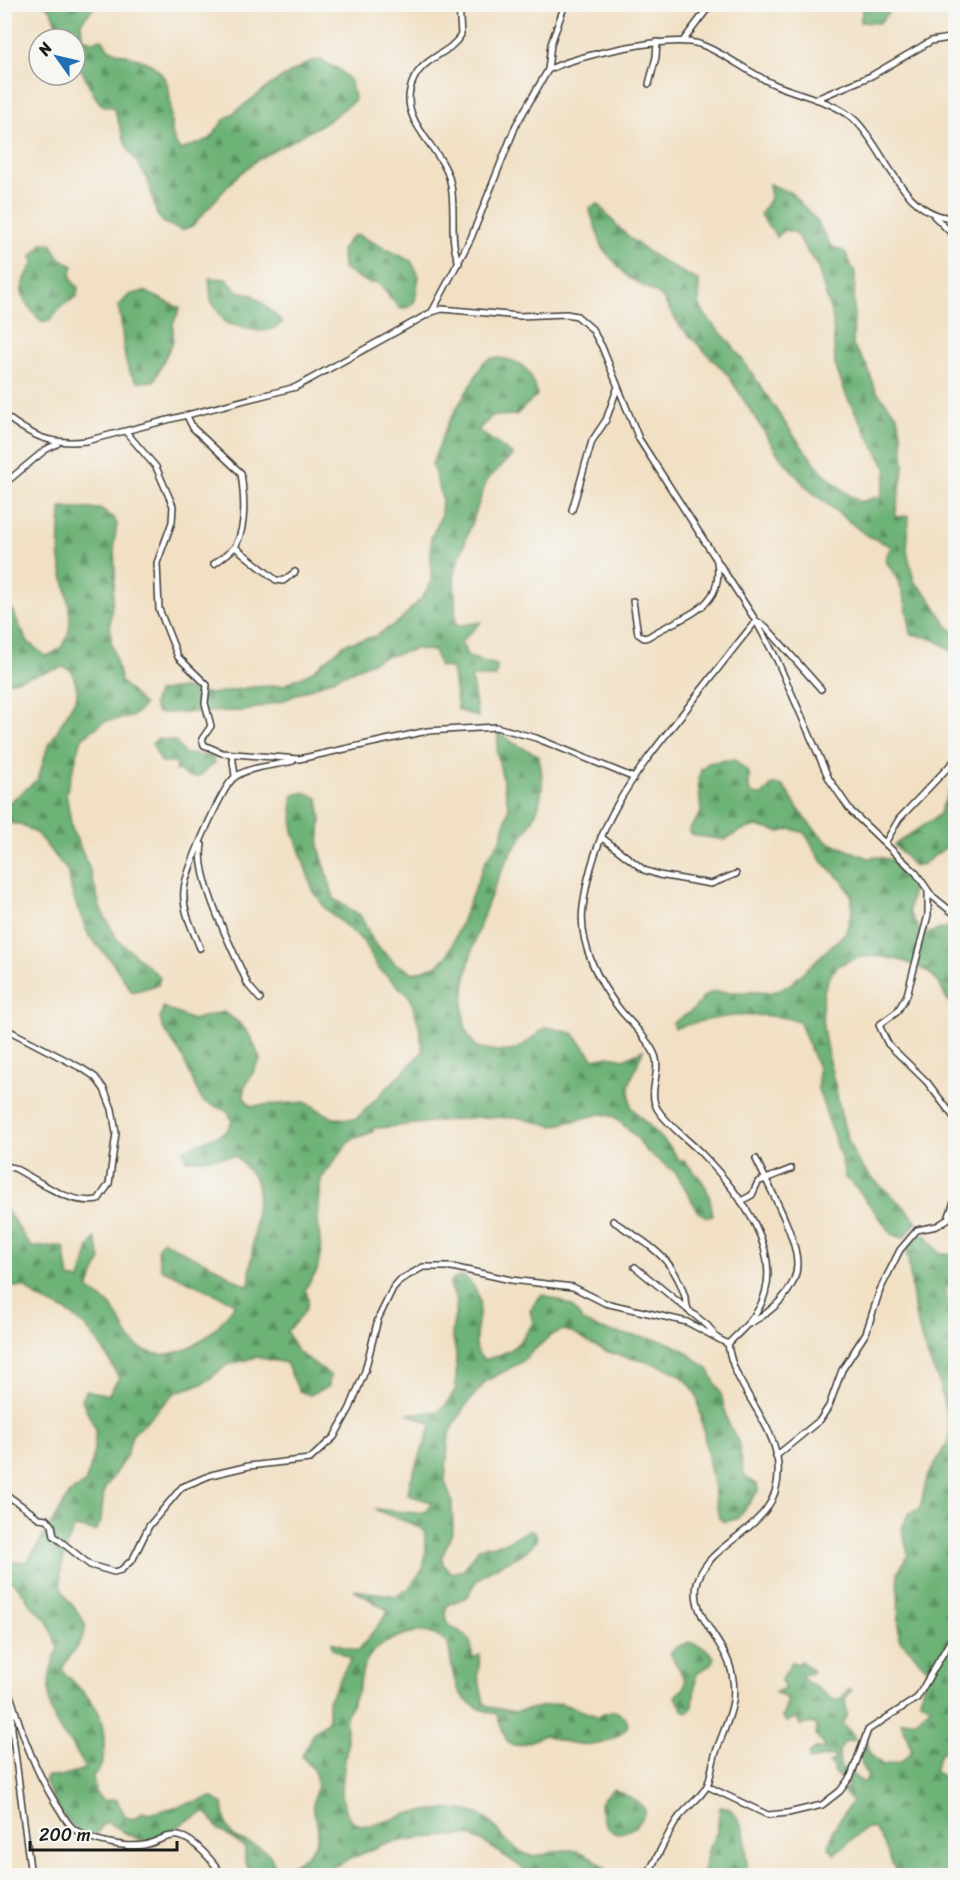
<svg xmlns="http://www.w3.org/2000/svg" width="960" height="1880" font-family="Sriracha,sans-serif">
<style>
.forest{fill:url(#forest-firs);stroke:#44674a;stroke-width:1.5}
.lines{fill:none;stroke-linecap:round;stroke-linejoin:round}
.minor-casing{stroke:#3c3935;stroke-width:8}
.minor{stroke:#fff;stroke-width:5}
</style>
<defs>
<pattern id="forest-firs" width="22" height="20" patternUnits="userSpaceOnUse" patternTransform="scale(1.5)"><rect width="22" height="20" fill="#6db277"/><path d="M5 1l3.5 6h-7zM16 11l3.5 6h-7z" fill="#599061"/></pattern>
</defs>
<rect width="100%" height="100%" fill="#f6f6f2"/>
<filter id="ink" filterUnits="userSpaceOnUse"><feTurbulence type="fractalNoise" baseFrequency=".0167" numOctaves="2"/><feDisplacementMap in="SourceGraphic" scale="12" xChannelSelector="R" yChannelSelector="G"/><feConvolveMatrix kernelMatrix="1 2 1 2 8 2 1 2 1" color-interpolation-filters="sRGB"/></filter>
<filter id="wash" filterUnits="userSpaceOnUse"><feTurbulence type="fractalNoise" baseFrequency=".008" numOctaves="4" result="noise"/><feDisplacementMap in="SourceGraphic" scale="24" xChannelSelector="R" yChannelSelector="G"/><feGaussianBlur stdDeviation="1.35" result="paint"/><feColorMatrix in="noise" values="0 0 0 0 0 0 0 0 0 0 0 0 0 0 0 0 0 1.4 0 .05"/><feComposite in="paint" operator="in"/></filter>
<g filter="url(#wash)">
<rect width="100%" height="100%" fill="#f1e0c4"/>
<!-- forest -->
<g class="forest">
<path d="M45,5H96L81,22L82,38L92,41L102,39C105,42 106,47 110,49C133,60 156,57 167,84C175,103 165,138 181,150L210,139L223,121L273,83L311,61L321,60L338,69L350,80L355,100L328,121L258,159L235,178L192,226L182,230L164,223L157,215L148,180L126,145L114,108C110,106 104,107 101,104C89,93 87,73 75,62V39H61L51,10Z"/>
<path d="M864,5V4L896,5L879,23L860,22Z"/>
<path d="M769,184L791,193L816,220L831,246L845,252L855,273L853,346L867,366L876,391L897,415L902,436L904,466L895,517L909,516L907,551L914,581L930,598L946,624L955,633V658C946,641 928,637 911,634C907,606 903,583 885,560L891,546L866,535L807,488L778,454L728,375L680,326L661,296L629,278L603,249L589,208L598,204C630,244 654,258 699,281C699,288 697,301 701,308C707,321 722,332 730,343C770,393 804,469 860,502L881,496L887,470L847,397L835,365L833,319L818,268L795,232L784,230L777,237L760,215L771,197Z"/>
<path d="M358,235L411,261L419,276L415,301L409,307L400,309L378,283H369L343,269L342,250L351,237Z"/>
<path d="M44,243L51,244L60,258L73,266C69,276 70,281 78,287L77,296L61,307L50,321H41C18,296 16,291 34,263L31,257Z"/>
<path d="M209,278L226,279L237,291L253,295L283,322C268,338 245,328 226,323L211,301Z"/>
<path d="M144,291L180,308L173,324V341L154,381L138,382C118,367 126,329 118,307L129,295Z"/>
<path d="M492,358C520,358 531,367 537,395L516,415L492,416L478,430L513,455L487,480L454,573L456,626L481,622L461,642L468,657L497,665L496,677H471L478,717L458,710L452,668L440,667L434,651L416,649L381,658L282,701L245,711L157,713L153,705L157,692L181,688L210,694L252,687L284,685L313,671L345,644L376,636L398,622L422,598L431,583V538L441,516L442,499L432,464L447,425L484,362Z"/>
<path d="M61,508L100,509L114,518L117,524L114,543L115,578L110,622L111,640L121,682L144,705L132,717L105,721L82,738L66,793L72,829L89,867L101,910L117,939L160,977L158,985L132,992L113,963L89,936L73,896L67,870L36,833L21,824L5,823V806L38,779L47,749L77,696V688L72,671L64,667L5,683V596L27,641L45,656C87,646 64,587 60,560C58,544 61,525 61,508Z"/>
<path d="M498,732L515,744L538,755C544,775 544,793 536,813C529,831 513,846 505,864C487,902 440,1013 477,1047C516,1057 516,1050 546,1027L573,1033L594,1059L609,1056L624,1059L643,1050L629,1085L631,1107L670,1147L679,1160L684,1161C705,1182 709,1187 713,1216L707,1217L698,1211L676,1173L645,1150L639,1140L615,1117L601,1114L553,1126L520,1118L477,1117L370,1129L373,1132L350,1140L321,1179L318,1221L321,1251L317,1271L305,1289C315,1307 299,1318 287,1331L296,1350L330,1375L329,1386L310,1395L299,1391L286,1363L256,1357L227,1365L204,1383L176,1392L132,1435L127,1455L104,1490L101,1522L95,1531L75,1527C67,1542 57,1573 62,1590C67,1602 81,1612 85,1625C88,1639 66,1656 62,1670C72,1681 94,1701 99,1713C104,1728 110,1765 93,1775L95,1792L103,1801L116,1799L126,1817L133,1819L143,1812L149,1814L212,1797L223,1804C224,1811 225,1821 228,1828C237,1851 265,1835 275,1866C292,1871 317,1851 318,1833C319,1824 314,1819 313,1811C312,1798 320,1787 315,1774C313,1767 306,1762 302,1756L313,1733L328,1721V1701L351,1658L333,1649L332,1642L358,1651L389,1611L354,1590L397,1596L408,1589L423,1569L426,1550L424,1530C408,1520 391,1518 375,1509L417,1513L428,1511L431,1502L408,1495L410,1482L432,1424L409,1414L438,1411L446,1405L456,1388V1354L452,1333L457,1301L449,1283L454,1278L463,1276C500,1301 460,1340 484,1360C512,1352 517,1348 533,1323L530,1310L542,1294L572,1306L583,1321L601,1330L664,1341L682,1349L708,1369L721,1394L727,1420L739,1444L743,1472L746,1478L757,1484L758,1491L737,1519L724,1522L719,1518L698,1400C685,1359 634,1364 601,1349C588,1343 577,1334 564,1330L551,1335L520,1363L486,1381L463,1409L449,1435L445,1481L452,1502L453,1530L442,1557L443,1564L451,1573L463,1570L479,1548L504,1543L529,1530L535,1531L537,1538C522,1567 479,1560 468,1597L449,1604L445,1610L448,1624C464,1636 473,1634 472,1658L480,1655L478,1676L484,1703L490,1707L515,1712L560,1703L597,1716L615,1711L626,1719L628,1725C609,1753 572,1746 544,1735C509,1752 508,1750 497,1714C453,1705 455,1682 448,1643C443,1640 438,1636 432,1634C413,1627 378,1642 367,1659C361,1670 361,1682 357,1693C353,1702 347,1710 346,1718C344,1727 348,1737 347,1746C345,1765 336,1800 349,1817C363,1838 399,1813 417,1812C437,1810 462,1806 480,1815C496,1822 504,1847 529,1855C542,1858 552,1851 564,1850C581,1848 603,1862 610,1875H530C524,1868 478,1837 469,1835L419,1838L384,1844L332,1867L330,1875H252L245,1862V1848L218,1829L207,1812C183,1818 162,1843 143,1840C125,1837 119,1825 105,1822L97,1833L84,1837L60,1812L44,1781L48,1776H61L85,1769C80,1754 71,1745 62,1733C44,1708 46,1676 58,1649L47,1619C29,1610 24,1585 5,1578V1563L28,1561L70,1493L85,1483L92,1463L96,1430L82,1400L86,1390L108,1395L119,1378C106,1353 93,1330 70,1314C55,1303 37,1302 25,1287H5L4,1206L31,1247H64L69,1278L80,1280L89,1247L95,1238L101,1259L88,1289C95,1294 104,1299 111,1306C121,1316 124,1336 136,1345C171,1372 218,1334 235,1303L161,1269L157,1249L163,1240C181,1252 200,1259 219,1269C230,1275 236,1283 249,1286L258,1190L256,1180L236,1156L187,1160L183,1150L226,1132L232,1122L229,1112L202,1101L181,1054L163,1028L160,1019L163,1007L192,1020L223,1012C245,1024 253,1037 260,1060L244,1088V1098L251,1106L306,1102L333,1118L356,1119L423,1052L419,1025L410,997L378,968L363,941L325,908L313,890L293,831L292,799L294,795L304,792L318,798L321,819L319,847L334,899L360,915L374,943L396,964L414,973L438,965L448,955L486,860L501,839L509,808L497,753Z"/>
<path d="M157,739L175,741L184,754L212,756L215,763L198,777H188L179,770L175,771L178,763H162L152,744Z"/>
<path d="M734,759L749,773V789L752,794L762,795L773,784L783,786L806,820L827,842L871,859L873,856L893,860L913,884L909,912L921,933L926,934L950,926L955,929V1006C943,1003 944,986 935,978C925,968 903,960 890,958C798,944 822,1032 835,1085C840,1108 844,1135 855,1156C871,1185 900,1197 917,1222L903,1238L893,1235L855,1186L845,1178L842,1161L818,1089V1068L799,1021C757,1010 717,1016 675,1028L673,1023L694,1009L703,997L712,992H774L792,983L846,932L852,912V896L843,882L820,859L806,835L802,832L791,829L780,832L756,826L740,831L725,840L692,835L689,830L701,813L698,780L701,770L708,763Z"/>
<path d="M955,785L953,842L923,864L914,866L894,845L939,815L949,791Z"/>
<path d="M919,1234H925L938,1252L956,1256L955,1278L951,1279L945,1294L956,1328V1624L952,1632L955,1628L956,1747L940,1753L934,1771C958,1784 960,1824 955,1849C954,1858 947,1868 943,1875H899C888,1861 886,1840 873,1828H866L834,1854L829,1847L833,1830L852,1801L843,1791L849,1784L833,1772L834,1767L829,1763L834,1761V1755L809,1760V1754L816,1749L826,1748L816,1735L817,1726L812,1723L800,1725L796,1717L787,1722L782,1718L788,1699L775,1692L785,1689L781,1680L792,1662L797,1664L801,1661L812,1670V1673L802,1675L803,1679L834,1700H840L849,1689L852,1690L845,1699L847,1715L842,1723L853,1735L855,1740L844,1742L839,1752L840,1766L864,1783L868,1776C856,1766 863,1753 867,1739L870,1754L883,1765L901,1762L912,1751L901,1721L916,1720L931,1707L920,1699L926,1672L934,1660L926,1667L899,1639L898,1573L908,1554L902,1528L909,1513L920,1509L927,1477L948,1442L950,1431L938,1379L925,1351L915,1314L907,1249Z"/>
<path d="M690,1642L705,1648L714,1657V1661L696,1675L693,1706L688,1712L683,1710L675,1696L684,1688L685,1680L670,1653L678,1646Z"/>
<path d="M613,1789L638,1801L645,1810C641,1826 632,1830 617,1834C604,1829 601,1816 600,1803Z"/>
<path d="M720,1807H728C752,1831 744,1846 748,1875H702L709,1847L717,1832Z"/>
</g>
</g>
<g filter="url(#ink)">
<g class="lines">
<!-- minor casing -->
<g class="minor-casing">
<g id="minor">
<path d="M459,4L461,35C448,57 417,57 410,90C402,124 443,150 450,181C457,207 448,239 459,263"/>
<path d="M683,41L711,4"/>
<path d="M548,70C576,55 669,35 699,44C726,53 749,74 776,85C802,96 834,101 855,120C887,151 902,218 956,218"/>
<path d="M649,84L656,57L657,42"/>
<path d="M816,99L871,76L931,41L956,37"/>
<path d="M934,216L956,238"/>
<path d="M432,312L471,238L516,125L548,70L551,44L565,4"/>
<path d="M4,415C33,437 50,445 86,441L296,387L432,312L442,309L519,316L566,314L577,316L592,329L602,347L639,439L756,621L777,660L829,779L851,811L916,873L932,896L956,915"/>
<path d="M187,416L193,428L241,473C244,495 247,524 236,545C231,553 221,558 214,564"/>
<path d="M126,432L156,467L173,506L172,522L157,563L159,609L178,657L207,685L205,703L211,726L202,739L204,745L222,753L299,759L427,731L496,727L536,738L632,777"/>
<path d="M4,484L45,450L57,444"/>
<path d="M572,510L592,441L606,420L617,389"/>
<path d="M235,547L276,580L283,581L295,572"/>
<path d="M633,601L638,634L644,638L648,637C680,616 725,610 717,562"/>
<path d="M232,754L235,776"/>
<path d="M601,837L644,870L659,875L711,884L736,874"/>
<path d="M885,843L899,819L956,759"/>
<path d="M202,845C195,879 234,951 248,985L260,999"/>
<path d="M928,892V915L907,995L897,1012L879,1025L888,1044L927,1082L956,1120"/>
<path d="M200,948C193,930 182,910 184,890C185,873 222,786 235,777C250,766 275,766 293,761"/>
<path d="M4,1028L83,1069L95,1077L104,1089L112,1109L116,1133L109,1184L98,1200C68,1205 40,1181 14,1168L4,1166"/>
<path d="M741,1201L752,1195L758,1182L791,1169"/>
<path d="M613,1221C652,1247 679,1260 688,1310"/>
<path d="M635,1267L708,1326L716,1337"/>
<path d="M749,1324C770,1313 797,1291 797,1264C797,1236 768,1185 756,1159"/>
<path d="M776,1456L820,1420L829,1406L842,1370L866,1333L880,1290L900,1250L917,1230L937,1226L948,1219L956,1196"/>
<path d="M4,1493L39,1518L47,1519L52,1525L54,1536L90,1565L114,1572L121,1570L133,1559L149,1526L182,1487L211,1475L249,1466L310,1459L334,1437L350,1408L365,1371L378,1319L393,1288L400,1280L423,1267H452L511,1280L573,1287L605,1303L687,1322L728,1344"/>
<path d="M4,1674C18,1722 32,1768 60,1810C64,1817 69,1827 77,1831C92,1841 125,1848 144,1845C156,1843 166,1834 179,1836C195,1839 214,1863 223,1876"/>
<path d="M11,1700L12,1729L31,1876"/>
<path d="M707,1786L768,1815L788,1813L822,1805L840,1791L851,1776L868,1730L917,1698L956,1631"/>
<path d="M646,1876C658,1858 665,1838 677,1820C685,1808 700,1799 707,1786C711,1777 712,1765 715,1755C726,1721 742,1701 729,1663C720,1637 688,1612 698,1580C713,1536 783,1529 778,1465C775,1421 733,1388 728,1344C738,1333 751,1323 758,1310C790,1254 737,1190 700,1152C687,1139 668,1125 658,1110C646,1092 663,1071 654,1053C646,1037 632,1024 621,1011C599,984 578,943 583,907C593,827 632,777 680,717C706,685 730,652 756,621L766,627L821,689"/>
</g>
</g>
<!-- minor -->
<use href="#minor" class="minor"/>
</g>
</g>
<!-- margin -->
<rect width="960" height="1880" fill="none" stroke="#f6f6f2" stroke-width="24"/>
<!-- north arrow -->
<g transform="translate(57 57) rotate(304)"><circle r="28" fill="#f6f6f2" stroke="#9f9f9c" stroke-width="1.5"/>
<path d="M0-4.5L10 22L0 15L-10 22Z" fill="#1f6fb2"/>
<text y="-9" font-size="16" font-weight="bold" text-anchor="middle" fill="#1c1c1c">N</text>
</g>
<!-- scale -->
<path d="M30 1841v9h147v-9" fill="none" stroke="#1c1c1c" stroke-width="3"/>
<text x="39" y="1841" font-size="18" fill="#1c1c1c" stroke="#f6f6f2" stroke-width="4.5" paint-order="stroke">200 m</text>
</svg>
